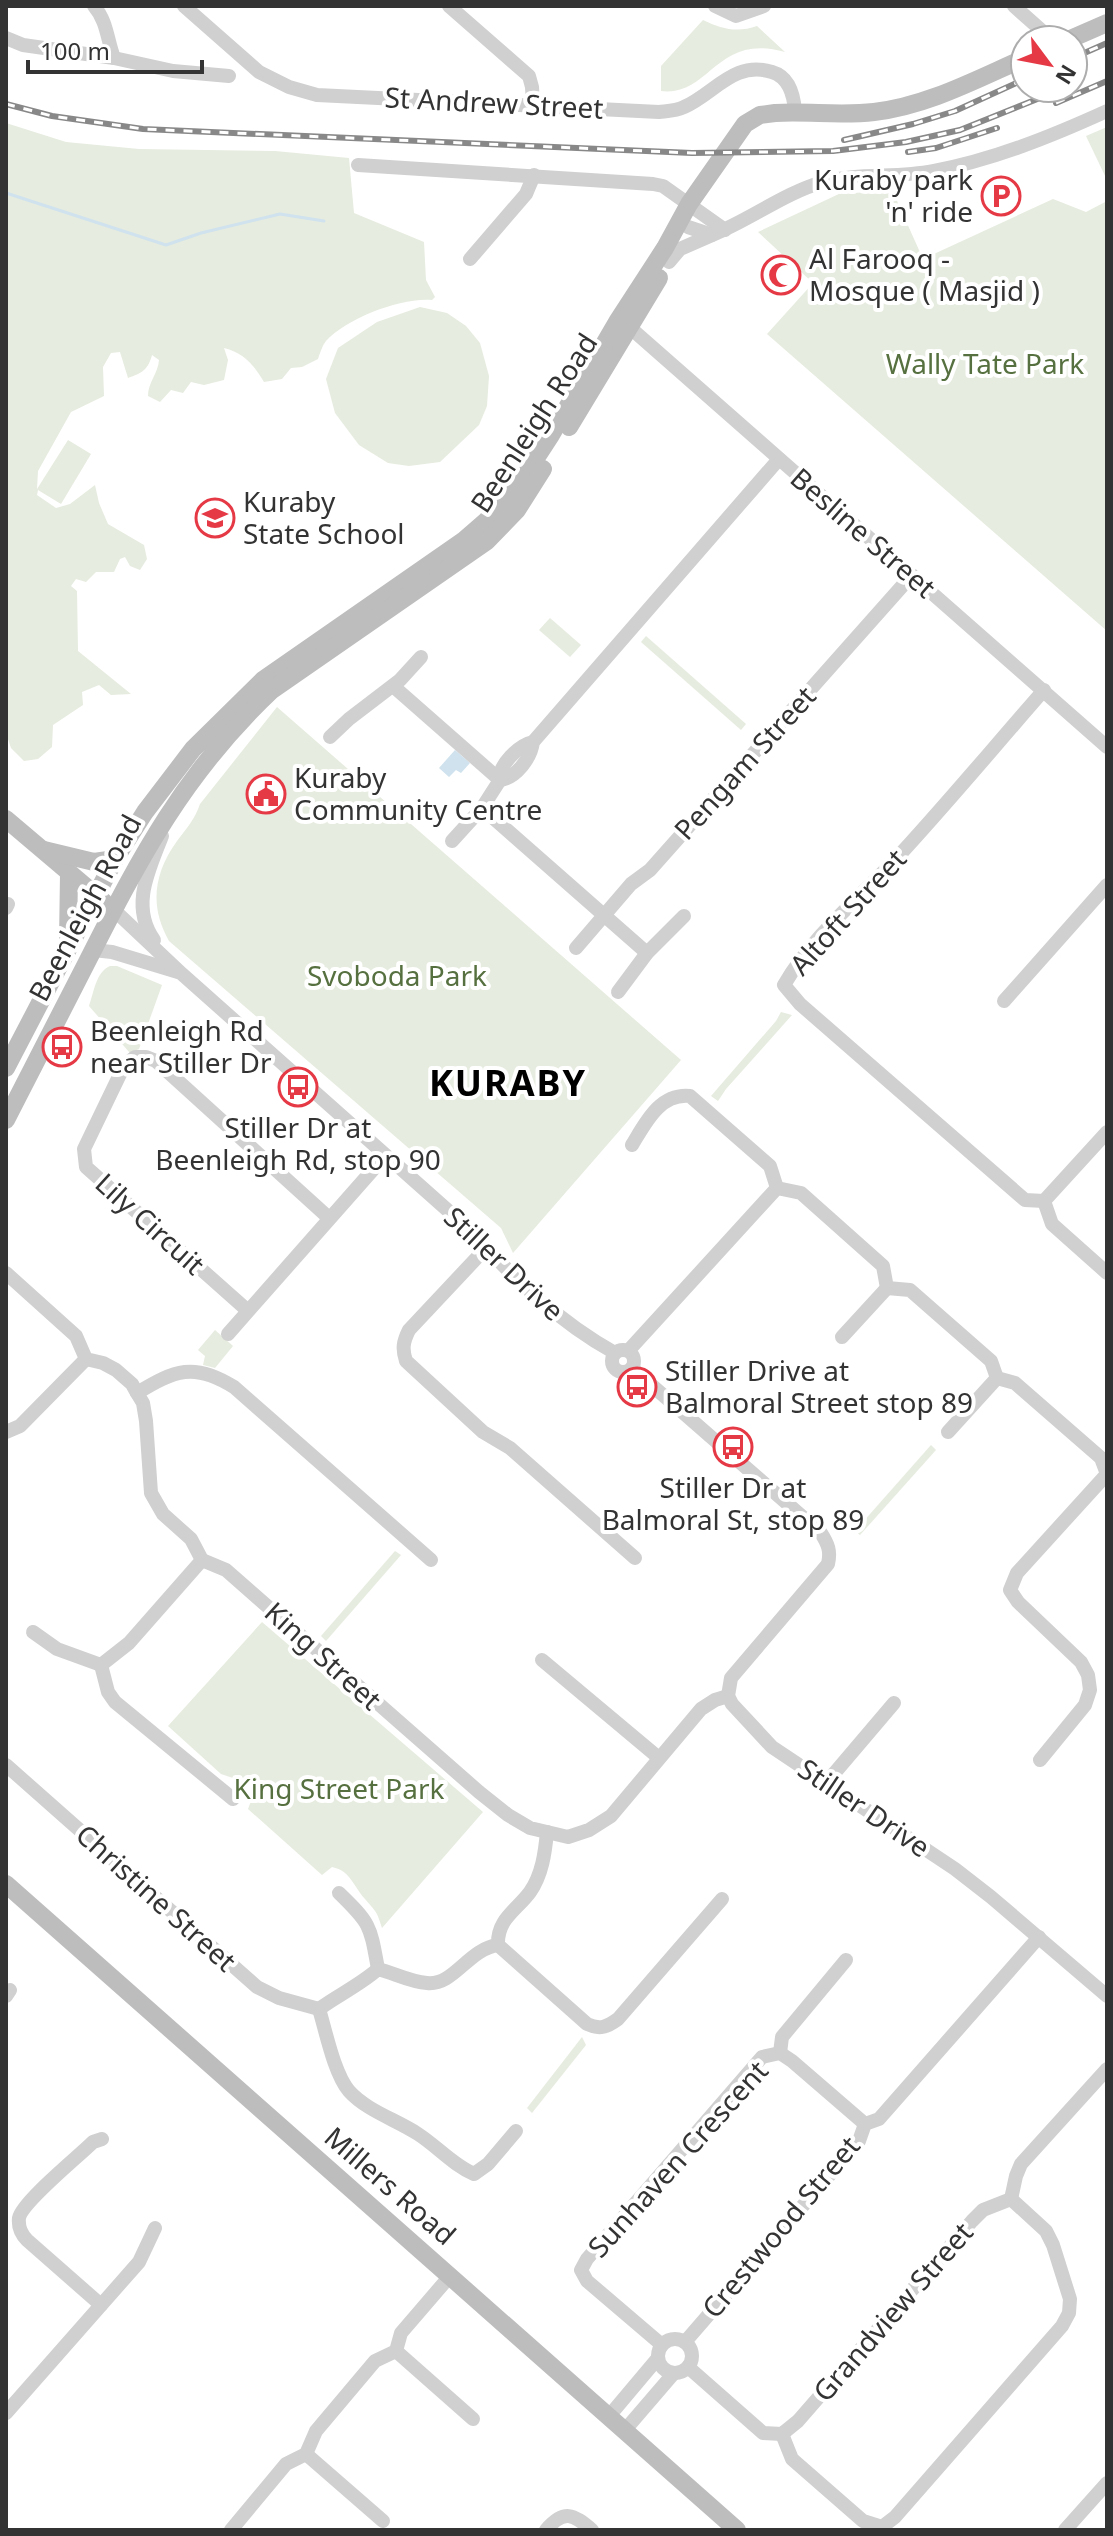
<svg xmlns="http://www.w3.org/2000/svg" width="1113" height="2536" font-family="'Noto Sans',sans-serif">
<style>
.green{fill:#e6ecdf}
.water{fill:#cfe2ee}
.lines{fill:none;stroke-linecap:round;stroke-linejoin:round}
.stream{stroke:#cfe2ee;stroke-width:3}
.street{stroke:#d0d0d0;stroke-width:14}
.secondary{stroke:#bdbdbd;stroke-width:18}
.rail-casing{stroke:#888;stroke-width:6}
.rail{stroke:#fff;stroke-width:3;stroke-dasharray:9;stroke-linecap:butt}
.labels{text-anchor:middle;stroke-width:8;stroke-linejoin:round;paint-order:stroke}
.street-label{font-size:28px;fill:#333;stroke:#fff}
.poi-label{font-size:28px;fill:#333;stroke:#fff;text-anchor:start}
.park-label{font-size:28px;fill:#56703f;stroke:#fff}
.district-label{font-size:36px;font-weight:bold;letter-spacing:2px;fill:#000;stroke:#fff}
</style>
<rect width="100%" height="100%" fill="#fff"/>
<!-- green -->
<g class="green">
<path d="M703,20C721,29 738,33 757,26L785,52C716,32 710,97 661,91V66Z"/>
<path d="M6,123L66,142L139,149L275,151L349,158L354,213L424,242L426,280L435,297L432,300C402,297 347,318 326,341C322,346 320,353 318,359L302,367L291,368L282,379L264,382C254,365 244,353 224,348L228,360L224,380L204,385L191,382L183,393L171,390L160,402L148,396C148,382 158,374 159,360L152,355C148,370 142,373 128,378L120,352L111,353L103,367L104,396L71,412L38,471L37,489L68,440L91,454L61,504L38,490L37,495L56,508L70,504L95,485L99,503L108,524L144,545L147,559L140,570L130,566L125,557L120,559L114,572H96L86,582L76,579L71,586L77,591L78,651L131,694L111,695L99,685L82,692L83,705L53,725L52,747L38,759L24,761L11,748L6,733Z"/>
<path d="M1107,127V180L1086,136Z"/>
<path d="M893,192L923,259L1053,199L1086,212L1107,201V631L767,334L813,283L758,232L841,193Z"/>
<path d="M420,307L447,313L466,326L480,343L489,376L487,406L479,425L440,462L409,466L388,463L359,445L335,413L326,379L338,348L377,322Z"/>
<path d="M550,618L581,645L570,657L539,630Z"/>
<path d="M646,636L746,724L741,730L641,642Z"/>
<path d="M277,707L681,1060L513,1253L501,1228L169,941C149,906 154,873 177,841C187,828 195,819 200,804Z"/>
<path d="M110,966H117L162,985L139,1049L130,1053L89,1006C94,992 96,972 110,966Z"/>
<path d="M781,1012L792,1015L726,1089L718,1101L711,1096L776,1021Z"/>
<path d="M215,1330L233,1346L215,1368L203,1365L205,1356L198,1350Z"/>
<path d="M931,1445L936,1450L860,1535L855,1531Z"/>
<path d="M395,1551L401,1555L326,1641L321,1636Z"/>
<path d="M262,1622L483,1812L382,1928C377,1911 376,1912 365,1899C353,1886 351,1871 332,1867L322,1875L248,1809L253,1796L248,1783L221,1774L168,1726Z"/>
<path d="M582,2037L586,2045L532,2113L527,2108Z"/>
</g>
<!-- water -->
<path class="water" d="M455,750L470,763L461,773L456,770L449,777L439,768Z"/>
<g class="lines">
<!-- stream -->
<path class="stream" d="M6,193L166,245L201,233L280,214L324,221"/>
<!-- street -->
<g class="street">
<path d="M94,6C107,21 107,39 114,58"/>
<path d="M184,6L259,72L289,87L317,95L659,112C667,111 676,111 684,107C714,94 734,60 772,72C789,77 794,96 795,112"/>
<path d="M449,6L529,76L532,87L533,105"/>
<path d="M715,6L736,16L764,6"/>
<path d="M1014,6L1041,30L1045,40"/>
<path d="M6,38L23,45L114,58L173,71L229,76"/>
<path d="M358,165L653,184L663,186L725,230"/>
<path d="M688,227L712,235C750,220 784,193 823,182C858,173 897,178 933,171C993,160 1052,136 1107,111"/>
<path d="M470,259L526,194L534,175"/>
<path d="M669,262L680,249L712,235"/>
<path d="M622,325L635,332L1107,747"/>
<path d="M393,686L500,780"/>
<path d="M1044,690C994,747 945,806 894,861C856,901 812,937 784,985L800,1004L1025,1200L1044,1201"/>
<path d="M330,737L349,719L400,680L421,657"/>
<path d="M500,780C516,778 531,758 533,742L779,459"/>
<path d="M482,808L647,953"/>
<path d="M452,841L482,808L500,780C498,765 519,745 533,742"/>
<path d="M6,908L8,904"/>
<path d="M113,909L182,974L471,1231C513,1278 559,1322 615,1353"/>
<path d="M154,940C130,906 149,870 162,836"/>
<path d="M576,948L631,884L650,870L912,575"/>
<path d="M93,950L112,952L178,972"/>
<path d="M618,992L647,953L684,916"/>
<path d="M1004,1001L1107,885"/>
<path d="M632,1145C646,1122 660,1093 690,1096L770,1166L777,1188"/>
<path d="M1044,1201L1052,1224L1107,1273"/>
<path d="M1044,1201L1107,1132"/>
<path d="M486,1248L409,1330C403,1342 402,1349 406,1361L483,1432L510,1448L635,1558"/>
<path d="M6,1273L76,1336L86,1359L103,1363L116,1370L132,1384L137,1393L143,1403L146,1421L151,1493L163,1514L191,1539L202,1560L226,1570L479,1792L508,1815L530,1828L568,1837L589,1830L611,1816L701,1709L715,1700L728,1696"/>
<path d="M247,1310L86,1167L84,1149L124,1066L135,1057H146L156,1061L329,1218"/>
<path d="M228,1334L385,1156"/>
<path d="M842,1337L887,1288"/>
<circle cx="623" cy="1361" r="11"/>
<path d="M629,1350L777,1188L801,1193L883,1266L887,1288L910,1290L991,1361L997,1378L1015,1383L1101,1458L1107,1474"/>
<path d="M632,1368L821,1533C828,1544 831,1551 828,1564L731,1678L728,1696L732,1704L772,1747L955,1869L991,1897L1107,1996"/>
<path d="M137,1393C175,1370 194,1362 234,1387L431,1560"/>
<path d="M6,1432L20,1426L86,1359"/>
<path d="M948,1432L997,1378"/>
<path d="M33,1632L57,1649L101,1665L129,1643L202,1560"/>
<path d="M542,1660L659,1758"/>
<path d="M101,1665L108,1692L115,1702L233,1799"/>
<path d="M1040,1760L1085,1705L1090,1690L1088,1675L1081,1662L1018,1602L1010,1590L1017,1573L1107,1474"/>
<path d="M6,1765L257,1987L279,1998L319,2009"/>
<path d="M826,1783L894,1703"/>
<path d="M339,1893C371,1924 370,1925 378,1969"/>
<path d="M498,1945L587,2024C600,2030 607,2027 618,2019L722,1899"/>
<path d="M6,1996L10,1990"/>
<path d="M319,2009C338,1995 360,1985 378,1969C394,1973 410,1982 427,1983C454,1986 468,1949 498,1945C497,1919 516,1911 530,1892C542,1875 545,1853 547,1832"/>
<path d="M319,2009C326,2032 334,2073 349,2091C367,2111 397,2120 418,2134C438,2147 453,2165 474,2174L488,2164L516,2131"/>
<path d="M780,2053L782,2037L846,1960"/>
<path d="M101,2305L27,2240C21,2234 18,2227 19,2218C22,2202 79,2156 93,2142L102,2139"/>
<circle cx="675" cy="2356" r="17"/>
<path d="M685,2342L859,2141L865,2124L879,2119L1039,1937"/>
<path d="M662,2345L587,2281L581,2270L587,2259L762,2057L780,2053L792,2061L865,2124"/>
<path d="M396,2351L473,2419"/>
<path d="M688,2367L763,2433L782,2434L798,2421L972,2221L983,2210L1011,2199L1016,2176L1021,2164L1107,2069"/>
<path d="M6,2413L139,2262L155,2228"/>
<path d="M610,2415L658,2358"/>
<path d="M625,2430L674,2373"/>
<path d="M782,2434L792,2459L863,2521L882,2527L895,2517L1062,2326L1069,2313L1070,2299L1053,2245L1046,2231L1011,2199"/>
<path d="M306,2454L383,2521"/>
<path d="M231,2530L286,2464L306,2454L316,2431L375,2361L396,2351L401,2333L450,2276"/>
<path d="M546,2530C564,2509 573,2514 592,2530"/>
<path d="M1065,2530L1107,2483"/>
</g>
<!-- secondary -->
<g class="secondary">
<path d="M1068,40L1107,23"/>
<path d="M569,427L659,278"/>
<path d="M6,819L104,902"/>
<path d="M44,850L94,862L115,859"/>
<path d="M68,941L69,874"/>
<path d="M6,1068L115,859L145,812L193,749L263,680L463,541L486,521L523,478L551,435L617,322L665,248L689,204L745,124L760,115L775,113C808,111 841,116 874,112C927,106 977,79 1025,58"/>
<path d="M6,1120C33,1068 60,1015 87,962C140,857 185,772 272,690L487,541L517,510L543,469"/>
<path d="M6,1884L737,2530"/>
</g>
<!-- rail casing -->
<g class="rail-casing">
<g id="rail">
<path d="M1073,58L1107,43"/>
<path d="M1056,103L1107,81"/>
<path d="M6,104L52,116L143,129L692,153L833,151L906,142L960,130L1065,88"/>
<path d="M844,140L913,124L955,111L1025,79"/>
<path d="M908,152L936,148L997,128"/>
</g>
</g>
<!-- rail -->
<use href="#rail" class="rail"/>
</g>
<!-- icons -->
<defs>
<g id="parking-ring" transform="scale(2)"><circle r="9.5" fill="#fff" stroke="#e63946" stroke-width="1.5"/><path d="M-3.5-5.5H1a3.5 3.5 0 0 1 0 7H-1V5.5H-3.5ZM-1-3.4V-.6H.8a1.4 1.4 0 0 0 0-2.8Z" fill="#e63946"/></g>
<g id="mosque-ring" transform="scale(2)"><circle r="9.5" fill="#fff" stroke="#e63946" stroke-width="1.5"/><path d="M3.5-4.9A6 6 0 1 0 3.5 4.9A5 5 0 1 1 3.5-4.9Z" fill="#e63946"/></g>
<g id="school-ring" transform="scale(2)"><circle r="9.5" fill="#fff" stroke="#e63946" stroke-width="1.5"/><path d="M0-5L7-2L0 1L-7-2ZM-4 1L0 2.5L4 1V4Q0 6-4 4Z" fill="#e63946"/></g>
<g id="civic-ring" transform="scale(2)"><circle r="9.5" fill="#fff" stroke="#e63946" stroke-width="1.5"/><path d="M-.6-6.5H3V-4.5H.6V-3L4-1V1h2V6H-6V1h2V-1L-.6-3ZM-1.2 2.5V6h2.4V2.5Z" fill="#e63946"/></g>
<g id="bus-ring" transform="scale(2)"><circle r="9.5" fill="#fff" stroke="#e63946" stroke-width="1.5"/><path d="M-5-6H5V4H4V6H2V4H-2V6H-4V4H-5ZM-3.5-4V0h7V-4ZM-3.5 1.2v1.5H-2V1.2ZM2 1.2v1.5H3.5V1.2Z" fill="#e63946"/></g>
</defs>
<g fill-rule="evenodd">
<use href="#parking-ring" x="1001" y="196"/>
<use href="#mosque-ring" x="781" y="275"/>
<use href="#school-ring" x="215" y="518"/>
<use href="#civic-ring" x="266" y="794"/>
<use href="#bus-ring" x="62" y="1047"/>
<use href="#bus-ring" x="298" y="1087"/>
<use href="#bus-ring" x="637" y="1387"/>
<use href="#bus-ring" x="733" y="1447"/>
</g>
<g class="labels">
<!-- street labels -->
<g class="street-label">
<text transform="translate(494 103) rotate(3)" y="10">St Andrew Street</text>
<text transform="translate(534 423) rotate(-57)" y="10">Beenleigh Road</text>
<text transform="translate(863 533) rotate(41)" y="10">Besline Street</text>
<text transform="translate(745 763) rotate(-48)" y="10">Pengam Street</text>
<text transform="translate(85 908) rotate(-62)" y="10">Beenleigh Road</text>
<text transform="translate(848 912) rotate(-48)" y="10">Altoft Street</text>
<text transform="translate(150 1224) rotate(42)" y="10">Lily Circuit</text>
<text transform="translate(504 1264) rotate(43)" y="10">Stiller Drive</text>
<text transform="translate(323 1656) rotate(42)" y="10">King Street</text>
<text transform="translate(864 1808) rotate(34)" y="10">Stiller Drive</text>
<text transform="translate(156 1898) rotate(42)" y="10">Christine Street</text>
<text transform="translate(678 2159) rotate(-48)" y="10">Sunhaven Crescent</text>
<text transform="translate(390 2186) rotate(41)" y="10">Millers Road</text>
<text transform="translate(781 2227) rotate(-50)" y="10">Crestwood Street</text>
<text transform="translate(893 2312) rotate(-49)" y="10">Grandview Street</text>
</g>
<!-- poi labels -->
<g class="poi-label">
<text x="973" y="190" text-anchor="end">Kuraby park<tspan x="973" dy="32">'n' ride</tspan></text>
<text x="809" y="269">Al Farooq -<tspan x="809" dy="32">Mosque ( Masjid )</tspan></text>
<text x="243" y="512">Kuraby<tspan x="243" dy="32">State School</tspan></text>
<text x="294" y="788">Kuraby<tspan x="294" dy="32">Community Centre</tspan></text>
<text x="90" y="1041">Beenleigh Rd<tspan x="90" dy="32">near Stiller Dr</tspan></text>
<text x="298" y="1138" text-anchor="middle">Stiller Dr at<tspan x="298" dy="32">Beenleigh Rd, stop 90</tspan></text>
<text x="665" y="1381">Stiller Drive at<tspan x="665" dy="32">Balmoral Street stop 89</tspan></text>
<text x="733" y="1498" text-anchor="middle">Stiller Dr at<tspan x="733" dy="32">Balmoral St, stop 89</tspan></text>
</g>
<!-- park labels -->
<g class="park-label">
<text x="985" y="374">Wally Tate Park</text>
<text x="397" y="986">Svoboda Park</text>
<text x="339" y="1799">King Street Park</text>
</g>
<!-- district labels -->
<g class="district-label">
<text x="508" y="1096">KURABY</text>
</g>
</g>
<!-- border -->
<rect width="1113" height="2536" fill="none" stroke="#333333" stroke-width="16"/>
<!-- north arrow -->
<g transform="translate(1049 64) rotate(122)"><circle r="38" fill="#ffffff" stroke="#adadad" stroke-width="2"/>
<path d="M0-6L14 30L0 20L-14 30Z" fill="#e63946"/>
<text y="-12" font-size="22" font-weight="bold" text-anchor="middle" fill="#333333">N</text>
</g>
<!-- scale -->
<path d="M28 60v12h174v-12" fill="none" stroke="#333333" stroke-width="4"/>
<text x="40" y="60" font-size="24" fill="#333333" stroke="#ffffff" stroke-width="6" paint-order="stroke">100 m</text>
</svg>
